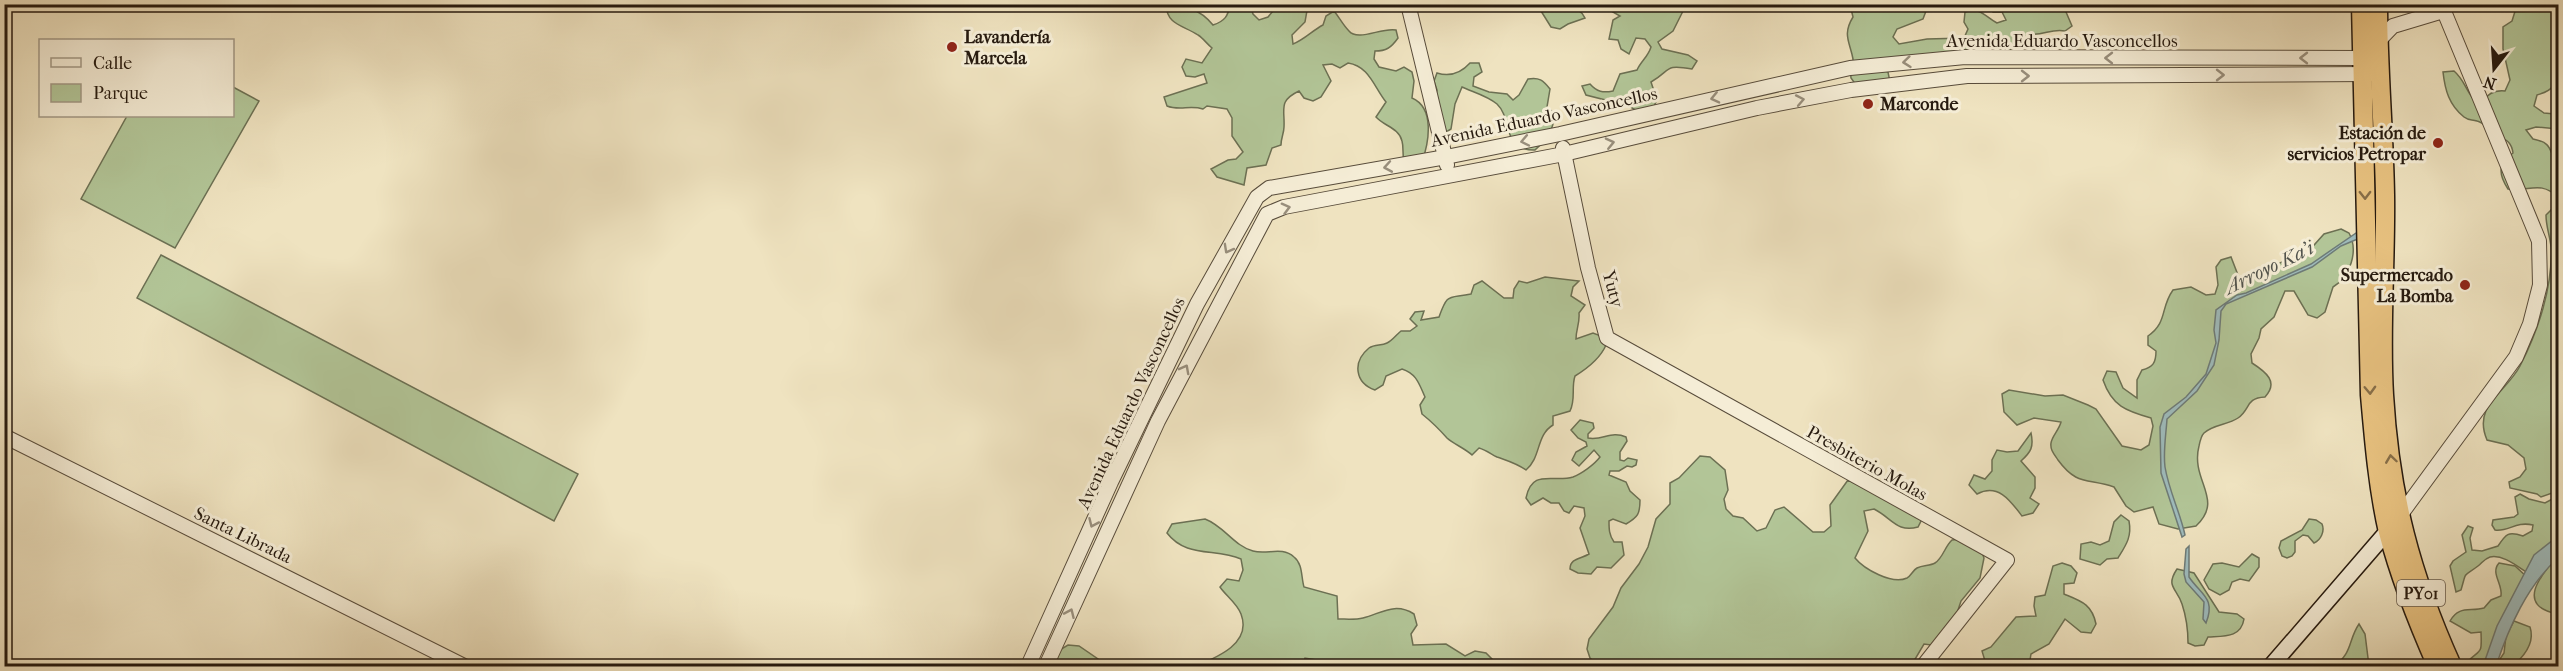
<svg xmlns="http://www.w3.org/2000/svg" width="2563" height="671" font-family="'IM FELL French Canon',serif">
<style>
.green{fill:#b2c597;stroke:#6c7053;stroke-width:1.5}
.water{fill:#9ebbbc;stroke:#6e7b77;stroke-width:1.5}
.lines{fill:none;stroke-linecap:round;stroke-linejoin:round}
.tertiary-casing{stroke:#584c3b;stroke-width:16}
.secondary-casing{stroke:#261a0f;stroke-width:18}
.trunk-casing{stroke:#261a0f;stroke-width:21}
.tertiary{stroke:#f5edd6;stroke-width:14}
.secondary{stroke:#f5edd6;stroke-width:15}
.trunk{stroke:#e8c280;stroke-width:18}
.oneway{stroke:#988e7c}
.oneway2{stroke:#876e48}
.poi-dot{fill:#8f2418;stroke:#f5edd6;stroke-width:2}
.labels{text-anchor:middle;stroke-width:6;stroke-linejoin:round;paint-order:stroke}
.shield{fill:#f5edd6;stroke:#64594b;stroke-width:1.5}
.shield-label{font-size:16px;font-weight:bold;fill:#261a0f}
.poi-label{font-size:18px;font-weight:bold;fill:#261a0f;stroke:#f5edd6;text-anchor:start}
.street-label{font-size:18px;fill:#261a0f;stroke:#f5edd6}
.water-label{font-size:20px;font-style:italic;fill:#50524c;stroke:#f5edd6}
</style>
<rect width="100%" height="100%" fill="#efe3c0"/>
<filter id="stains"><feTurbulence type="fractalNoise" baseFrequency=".00333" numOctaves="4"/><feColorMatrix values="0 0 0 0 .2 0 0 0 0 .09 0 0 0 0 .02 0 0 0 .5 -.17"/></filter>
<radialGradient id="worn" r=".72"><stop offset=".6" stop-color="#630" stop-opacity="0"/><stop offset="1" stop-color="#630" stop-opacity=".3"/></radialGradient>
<!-- green -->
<g class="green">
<path d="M1166,5C1185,5 1200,9 1213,25C1225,21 1228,16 1230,5H1250L1253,14L1259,20L1268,17L1278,5H1308L1305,22L1292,35L1293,44C1304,40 1313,30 1323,25L1326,16L1334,11C1339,17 1343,25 1349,31C1358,42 1382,27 1396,30L1398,38C1391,48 1386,51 1375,51L1374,59L1379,67L1396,71L1404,67L1412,72L1414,81L1412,98C1435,108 1429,142 1422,162L1404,161C1402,154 1404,148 1402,141C1399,128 1384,126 1376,117L1386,102C1374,87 1369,66 1348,63L1340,68L1332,64L1323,65L1331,81L1321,97L1313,101L1304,98L1299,91C1278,101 1285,109 1284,127C1284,133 1281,138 1281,145L1272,148L1266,165L1247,168L1244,185L1217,177L1211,169L1228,160L1236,159L1243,152L1232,136V118L1227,109L1207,106L1203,109C1190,105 1179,111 1167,106L1164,97L1207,83L1204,74L1195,77L1186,76L1182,67L1186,59L1202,63L1212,48C1207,44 1203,38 1198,35C1183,25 1167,25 1166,5Z"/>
<path d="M1530,5C1549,4 1576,0 1585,18L1568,24L1560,29L1551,27L1541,11L1531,8Z"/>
<path d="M1614,5H1686L1673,31L1658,42L1662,49L1688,55L1697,61L1692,69C1663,64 1672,70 1651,82L1657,100L1653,108L1637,111L1629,106L1586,95L1582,86L1590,84C1597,92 1603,93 1613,91L1620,74L1637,70C1641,61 1648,57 1651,47L1645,39L1636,38L1629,54L1621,49L1618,40L1609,39L1613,20L1620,16L1611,11Z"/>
<path d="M1850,5H1923L1926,11L1923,19L1897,29L1893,37L1899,44L1927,39L1964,38L1968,29L1964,22L1965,12C1981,7 1984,16 1997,23L2006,20L2002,12H1993L1990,5H2063L2072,26L2065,31C2052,28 2043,36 2030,34L2024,41L2022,50L1953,56L1934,53L1880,69L1888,72L1890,82L1856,85L1851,78C1850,72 1853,65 1853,59C1850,42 1842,35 1853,17Z"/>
<path d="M2517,5H2548L2558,9C2558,26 2561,74 2553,86C2549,92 2543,93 2537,95L2534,106L2544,113L2555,114L2558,110V129L2536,127L2526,130L2533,139C2554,143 2548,151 2558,166V491L2541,497L2537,494L2510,488L2509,482L2520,477L2526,469L2524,458L2508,445L2487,440C2472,405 2506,393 2520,366C2538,331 2553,287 2551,247C2550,236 2546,227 2546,215L2554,207L2558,197C2540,180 2529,192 2508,189C2498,174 2498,163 2513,153C2511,138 2502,140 2492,132C2487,128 2483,122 2477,121C2472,119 2469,121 2464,117C2449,105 2445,90 2443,72L2454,71C2467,82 2466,96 2481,105C2487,94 2493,90 2505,91L2510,80L2503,49V27L2512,21Z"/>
<path d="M1470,63H1479L1482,72L1474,77L1473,86L1489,92L1507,94L1513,100L1519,95L1528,79C1539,77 1543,80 1550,89L1547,107L1554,113C1555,129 1546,140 1535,150C1501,151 1513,119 1497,104C1488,96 1473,92 1462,87L1455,104L1451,129L1443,134L1434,107L1437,90L1434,81L1437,73C1450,77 1461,73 1470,63Z"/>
<path d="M233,87L259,101L175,248L81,199L127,116H232Z"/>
<path d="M2341,229L2349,233C2359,251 2350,277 2333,287L2325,312L2317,318L2308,315L2294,291H2285L2274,317L2261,329L2259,338L2251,354L2252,363C2266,372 2279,382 2265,397C2245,398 2251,409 2238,418C2228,425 2214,424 2204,433C2201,436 2200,441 2199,446C2190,481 2225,499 2196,526L2178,529L2159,524L2153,507L2134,512L2126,506L2114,487C2087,478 2077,486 2058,460C2054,454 2050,450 2051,443C2052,436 2059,430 2061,422L2034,418L2017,425L2004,412L2002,394L2009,390L2045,396L2063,395L2088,405L2096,409L2122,446L2141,450L2149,445L2153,426L2151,418C2126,411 2112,406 2103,380L2107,371L2116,372L2123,388L2137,398V380L2142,370C2153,367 2156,363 2156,351L2148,345V336C2168,322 2160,308 2173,290L2191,287L2206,295L2215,294L2218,285L2216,267L2221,260L2231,257L2238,275L2243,281L2252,280L2263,266L2272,267L2288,259L2306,254L2324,234Z"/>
<path d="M161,255L578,474L554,521L137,298Z"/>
<path d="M1545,277L1579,281L1573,287L1571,296L1585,305L1579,313C1580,323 1576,329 1576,339L1593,333L1601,336L1606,345C1600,359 1588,368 1575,376C1571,388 1576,399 1570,411L1553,416V425C1536,435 1541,458 1526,470C1516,463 1508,461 1497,457C1491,454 1486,450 1479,448L1472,455C1466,449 1452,443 1447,438C1439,429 1432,422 1422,414L1420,405L1425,397C1419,384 1417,374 1402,369L1386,376L1383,385L1375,390C1355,383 1352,362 1369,348C1375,344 1381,346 1387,343C1392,341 1397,334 1401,331H1410L1417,326L1410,319L1415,312L1424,311L1421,320L1439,317C1448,292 1448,299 1471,294L1474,285L1482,281L1504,298H1513L1514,289L1519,281L1527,283Z"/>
<path d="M1580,420L1593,423L1594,428L1588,434V438C1603,441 1611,430 1626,437L1627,441L1620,452V460L1624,461L1628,458L1637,460L1636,465L1632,467L1627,466L1619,471H1610L1609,475L1626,482L1630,491L1640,500C1640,514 1638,517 1626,524L1613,519L1609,521C1609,529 1609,535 1614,542H1622L1624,555L1611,568L1597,567L1591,574L1578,573L1570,569C1570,558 1581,559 1589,554L1580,528L1585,516L1584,508L1574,506L1569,513L1564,511L1559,503H1551L1543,498L1531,505L1526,498C1532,468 1553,483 1573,477C1581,474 1594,465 1600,457L1594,450L1579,466L1572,460L1576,452L1587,446L1586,442L1578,438L1571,430Z"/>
<path d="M2031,433C2034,447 2031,452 2021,461L2035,477V488L2030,498L2039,504L2033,513L2022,516C2010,500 1998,483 1977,494L1969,485L1974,475L1985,479L1992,471V460L1997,450L2007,452L2018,451Z"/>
<path d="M1700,456L1710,457L1725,470L1728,490L1724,499L1726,509L1733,516L1743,518L1757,531L1766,528L1775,510L1784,507L1813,532H1824L1831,526L1830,505L1848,480L1923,517L1918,527C1897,533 1892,518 1874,509L1864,511L1868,531L1855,558C1864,569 1892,585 1907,578C1911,576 1913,570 1917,568C1923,565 1930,566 1935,563C1943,558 1945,546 1952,540L1961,539L1980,547L1984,558L1980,578L1961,601L1954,622L1939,646L1924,644L1911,666L1598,665L1590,658L1587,649L1589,639L1613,607L1621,588L1639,564L1648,547L1656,519L1670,504V483L1679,478Z"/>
<path d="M2520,494L2529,499L2545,503L2558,496V551L2528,573C2518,567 2503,554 2490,557C2484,559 2482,563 2478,566C2462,578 2467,570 2461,590L2456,592L2450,566L2453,561L2466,552L2462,535L2468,526L2473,528L2470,538L2472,550L2482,551L2498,546C2506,534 2508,531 2523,536L2532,531L2533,525C2515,521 2509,532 2495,530L2492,525L2493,520L2514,517L2518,514L2515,497Z"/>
<path d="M2121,515L2129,521C2132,537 2126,545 2118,558L2107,559L2100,565L2080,559L2081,544L2091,542L2100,545L2109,541L2114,522Z"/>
<path d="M1205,519C1224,526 1234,546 1253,551C1267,555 1282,546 1294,557C1303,564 1301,577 1304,587L1337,596L1338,619C1346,619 1355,620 1363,618C1382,613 1395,602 1414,614L1417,625L1411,634L1413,645L1446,644L1465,656L1475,651L1486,653L1499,666H1319L1316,660L1305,658L1303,666H1196C1218,657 1252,643 1241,614C1237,603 1226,596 1220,587L1227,579L1239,581L1243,570L1241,559C1215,548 1186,558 1167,533L1172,524Z"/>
<path d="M2309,519L2316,520L2322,524C2325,531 2321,540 2314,543L2308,536L2303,535L2295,541V552L2292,556L2287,558L2282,556L2279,548L2281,541L2302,530Z"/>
<path d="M2252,554L2259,558V567L2249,581L2240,579L2232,582L2229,590L2220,595L2209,589L2204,580L2213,564L2222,563L2239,567Z"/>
<path d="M2558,555V614C2515,606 2540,576 2558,555Z"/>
<path d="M2062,563L2071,566L2077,573L2074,583L2064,584V594C2081,601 2092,604 2096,624L2091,633L2081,632L2065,619L2049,644L2031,654L2029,666H1999L1985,661L1982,651L1991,647L2016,617L2036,616L2034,606L2035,597L2045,595L2053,566Z"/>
<path d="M2499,563L2515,566L2528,578L2485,666H2466V663C2481,648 2482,656 2481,632L2471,633L2450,621C2459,605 2470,612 2484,608L2491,600L2501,596C2503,584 2490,573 2499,563Z"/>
<path d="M2177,569L2194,573L2219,612L2237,614L2244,619C2241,638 2224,636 2208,637L2204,645L2195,646L2188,643C2188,630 2186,616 2182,604C2177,588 2165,587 2177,569Z"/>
<path d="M2514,621L2530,627C2535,642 2526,654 2515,664L2517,666H2498V662L2504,653L2506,636Z"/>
<path d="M2359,624L2365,634L2369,666H2334C2353,653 2348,640 2359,624Z"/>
<path d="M1068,645L1079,646L1098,659L1100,666H1052L1058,651Z"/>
</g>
<!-- water -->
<g class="water">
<path d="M2359,231L2360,238L2341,246L2312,267L2226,304L2221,311L2219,340L2214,365L2197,391L2167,419C2166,435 2163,452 2165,467C2169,491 2180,512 2185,535L2182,537L2161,473L2160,427L2164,414L2186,397L2206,374L2216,343L2214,330L2216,310L2237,295L2246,293L2311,264Z"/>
<path d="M2558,536V558C2527,586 2509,627 2496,666H2483L2497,626L2534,555Z"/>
<path d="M2189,546V577C2201,595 2216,598 2206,623L2203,619L2204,602L2186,582L2184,574L2186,549Z"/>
</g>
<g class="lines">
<!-- tertiary casing -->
<g class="tertiary-casing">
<g id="tertiary">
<path d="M1408,4L1447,165"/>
<path d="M1563,148L1588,268L1607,338L2007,560L1923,666"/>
<path d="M4,436L464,666"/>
<path d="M2399,517L2516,357L2530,324L2540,285L2539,241L2441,4"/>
<path d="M1028,666L1111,482L1197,304L1257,197L1269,188L1446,157L1560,134L1850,68L1965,57L2362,58L2393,26L2443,11"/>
<path d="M1046,666L1158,421L1267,214L1284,207L1564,154L1757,108L1851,90L1967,76L2370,74"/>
</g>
</g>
<!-- secondary casing -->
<g class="secondary-casing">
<path id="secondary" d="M2271,666L2392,526"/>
</g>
<!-- trunk casing -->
<g class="trunk-casing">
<g id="trunk">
<path d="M2361,4L2370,395C2374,441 2378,488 2388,532C2400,578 2418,623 2437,666"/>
<path d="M2378,4C2378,68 2384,132 2385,195C2386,262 2380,329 2384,395C2390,496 2411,575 2452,666"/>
</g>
</g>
<!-- tertiary -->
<use href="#tertiary" class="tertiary"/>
<!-- secondary -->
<use href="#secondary" class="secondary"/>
<!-- trunk -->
<use href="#trunk" class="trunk"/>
</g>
<!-- one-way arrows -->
<defs><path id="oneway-chevron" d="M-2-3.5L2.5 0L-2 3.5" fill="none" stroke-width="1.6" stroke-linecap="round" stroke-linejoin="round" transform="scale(1.5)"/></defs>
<g class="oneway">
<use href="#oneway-chevron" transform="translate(2109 58) rotate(-180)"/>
<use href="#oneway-chevron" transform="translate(2304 58) rotate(-180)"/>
<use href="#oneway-chevron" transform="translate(1907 62) rotate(174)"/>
<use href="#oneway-chevron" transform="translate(2220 75)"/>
<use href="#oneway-chevron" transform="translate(2025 76)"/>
<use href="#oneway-chevron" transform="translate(1715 98) rotate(167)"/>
<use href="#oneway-chevron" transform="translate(1800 100) rotate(-11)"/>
<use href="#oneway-chevron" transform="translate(1525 141) rotate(168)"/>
<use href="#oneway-chevron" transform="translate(1610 143) rotate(-13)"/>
<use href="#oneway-chevron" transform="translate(1388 167) rotate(170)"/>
<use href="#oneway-chevron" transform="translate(1286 208) rotate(-15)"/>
<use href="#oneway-chevron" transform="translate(1228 249) rotate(119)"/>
<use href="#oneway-chevron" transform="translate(1185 369) rotate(-62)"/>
<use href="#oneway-chevron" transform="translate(1093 523) rotate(114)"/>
<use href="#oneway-chevron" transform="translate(1070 613) rotate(-66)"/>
</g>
<g class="oneway2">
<use href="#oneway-chevron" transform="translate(2365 195) rotate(89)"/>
<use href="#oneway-chevron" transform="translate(2370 390) rotate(88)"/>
<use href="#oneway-chevron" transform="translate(2391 459) rotate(-98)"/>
</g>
<!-- markers -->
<g class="poi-dot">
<circle cx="952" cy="47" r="6"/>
<circle cx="1868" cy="104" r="6"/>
<circle cx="2438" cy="143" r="6"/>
<circle cx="2465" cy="285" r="6"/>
</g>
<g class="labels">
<!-- shield labels -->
<rect class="shield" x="2397" y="580" width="48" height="26" rx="4.5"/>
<g class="shield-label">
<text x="2421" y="599">PY01</text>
</g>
<!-- poi labels -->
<g class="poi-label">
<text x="964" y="43">Lavandería<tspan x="964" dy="21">Marcela</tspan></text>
<text x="1880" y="110">Marconde</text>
<text x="2426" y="139" text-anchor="end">Estación de<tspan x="2426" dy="21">servicios Petropar</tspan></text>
<text x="2453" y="281" text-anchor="end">Supermercado<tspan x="2453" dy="21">La Bomba</tspan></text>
</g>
<!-- street labels -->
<g class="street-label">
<text x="2062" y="47">Avenida Eduardo Vasconcellos</text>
<text transform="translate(1544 117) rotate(-12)" y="6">Avenida Eduardo Vasconcellos</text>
<text transform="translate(1613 289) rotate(75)" y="6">Yuty</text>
<text transform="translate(1131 403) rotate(-65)" y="6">Avenida Eduardo Vasconcellos</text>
<text transform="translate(1867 463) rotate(29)" y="6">Presbiterio Molas</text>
<text transform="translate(243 535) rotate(26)" y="6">Santa Librada</text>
</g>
<!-- water labels -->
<g class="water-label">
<text transform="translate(2269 267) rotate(-26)" y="7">Arroyo Ka'i</text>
</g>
</g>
<!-- margin -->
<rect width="2563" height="671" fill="none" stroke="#efe3c0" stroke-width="24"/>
<rect x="6" y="6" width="2551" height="659" fill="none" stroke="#261a0f" stroke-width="3"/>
<rect x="12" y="12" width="2539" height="647" fill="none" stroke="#261a0f" stroke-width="1.5"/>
<!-- legend -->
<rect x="39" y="39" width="195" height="78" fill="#f5edd6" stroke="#a29986" stroke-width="1.5"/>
<rect x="51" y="58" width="30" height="9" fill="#f5edd6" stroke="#a29986" stroke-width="1.5"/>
<text x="93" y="69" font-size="18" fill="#261a0f">Calle</text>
<rect x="51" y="84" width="30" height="18" fill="#b2c597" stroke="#a29986" stroke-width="1.5"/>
<text x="93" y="99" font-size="18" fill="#261a0f">Parque</text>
<!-- north arrow -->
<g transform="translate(2494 69) rotate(197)" stroke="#f5edd6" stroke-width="4.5" paint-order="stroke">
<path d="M0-4.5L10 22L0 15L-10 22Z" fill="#261a0f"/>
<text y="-9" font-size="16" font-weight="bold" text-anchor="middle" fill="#261a0f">N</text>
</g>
<rect width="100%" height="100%" filter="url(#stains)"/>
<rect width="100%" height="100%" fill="url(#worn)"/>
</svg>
